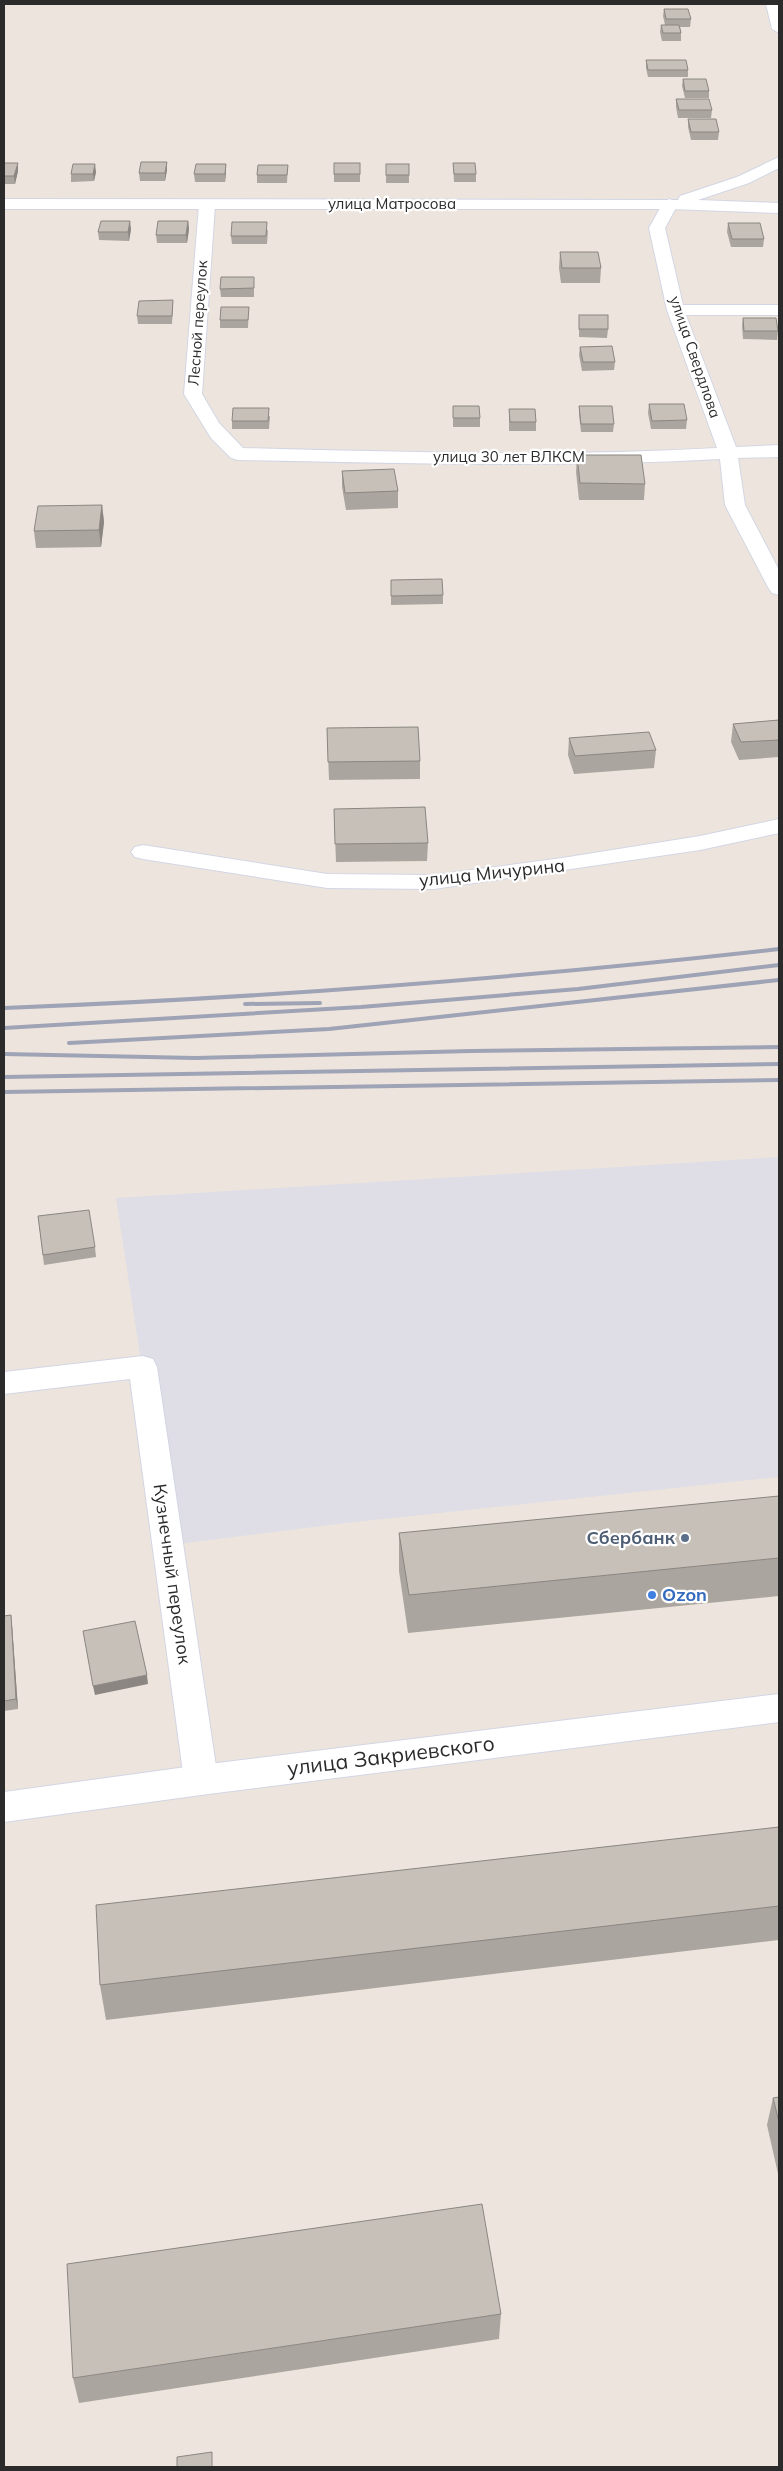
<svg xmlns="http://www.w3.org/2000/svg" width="783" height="2471" font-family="Mulish,sans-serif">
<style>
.industrial{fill:#dfdde6}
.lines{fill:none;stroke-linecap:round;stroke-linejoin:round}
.street-casing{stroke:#d2d6e4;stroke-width:2}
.secondary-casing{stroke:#d2d6e4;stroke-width:2}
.street{fill:#fff;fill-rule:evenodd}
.secondary{fill:#fff;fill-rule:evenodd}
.rail{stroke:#9fa3b6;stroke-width:4}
.wall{fill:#aaa59e}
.shaded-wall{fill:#8b8681}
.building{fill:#c6c0b8;stroke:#8b8681}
.service-dot{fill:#5c6f8a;stroke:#fff;stroke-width:2}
.shop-dot{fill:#3f7fe0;stroke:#fff;stroke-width:2}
.labels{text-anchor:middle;stroke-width:4.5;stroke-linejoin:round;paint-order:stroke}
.far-street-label{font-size:15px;fill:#2b2b2b;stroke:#fff}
.street-label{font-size:18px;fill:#2b2b2b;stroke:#fff}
.service-label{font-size:18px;font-weight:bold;fill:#4e5e75;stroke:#fff;text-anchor:end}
.shop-label{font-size:18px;font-weight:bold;fill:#366cbe;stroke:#fff;text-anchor:start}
.near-street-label{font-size:21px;fill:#2b2b2b;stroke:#fff}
</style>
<rect width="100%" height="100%" fill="#ede5dd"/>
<!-- industrial -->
<path class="industrial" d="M779,1157V1477L346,1523L169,1545L116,1198Z"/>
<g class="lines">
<!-- street casing -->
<g class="street-casing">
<g id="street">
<path d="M670,199L678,204L665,228L683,305H779V315H686L736,447L779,445V457L738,458L745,505L779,570V595L772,593L769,589L725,505L720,459C560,468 398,463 238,460L231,458L211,438L184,394L199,205L207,200L215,205L202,394L219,423L243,448C401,452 560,457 717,448L667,310L649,228L664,201Z"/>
<path d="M779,819V833L700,850L434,889L327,888L143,859L135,857L131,852L135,847L143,845L327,874L434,875L562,858L700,836Z"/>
<path d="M143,1356L153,1359L157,1367L218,1780L213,1790L201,1795L189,1790L184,1780L130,1379L4,1394V1372Z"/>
</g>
</g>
<!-- secondary casing -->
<g class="secondary-casing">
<g id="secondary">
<path d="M766,4H779V33L772,29Z"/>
<path d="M779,157V168L749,183L698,200L779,203V213L670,209H4V199L678,200L680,196L737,177Z"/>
<path d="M779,1694V1722L201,1795L4,1822V1792L201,1765Z"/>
</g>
</g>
<!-- street -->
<use href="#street" class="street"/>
<!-- secondary -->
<use href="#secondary" class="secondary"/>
<!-- rail -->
<g class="rail">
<path d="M245,1004L320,1003"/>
<path d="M4,1008C263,998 521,978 779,949"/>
<path d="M4,1028L361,1007L578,989L779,965"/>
<path d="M69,1043L329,1029L779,980"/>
<path d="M4,1054L195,1058L471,1051L779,1047"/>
<path d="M4,1077L779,1064"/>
<path d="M4,1092L779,1080"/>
</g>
</g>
<!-- wall -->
<g class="wall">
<path d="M664,9L691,19L690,27H680L681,33V41H662L660,32L661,25H665L663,16Z"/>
<path d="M646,60L688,70V77H648L646,68Z"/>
<path d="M683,79L709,91V98H685L682,86Z"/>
<path d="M676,99L712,110L711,118H678L676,107Z"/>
<path d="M688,119L719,132L718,140H691L688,127Z"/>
<path d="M4,163H18V171L15,184H4Z"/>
<rect x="334" y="163" width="26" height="19"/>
<path d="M453,163L476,174V182H454Z"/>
<path d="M226,164V172L225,182H195L194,174Z"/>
<rect x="386" y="164" width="23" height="19"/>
<path d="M288,165L287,183H257V175Z"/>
<path d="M167,170L165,181H140L139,173Z"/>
<path d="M96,172L94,181L71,182V174Z"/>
<path d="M188,221L189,229L187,243H157L156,235Z"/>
<path d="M728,223L764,239L763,247H731L727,232Z"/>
<path d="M131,229L129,241L99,240L98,232Z"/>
<path d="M268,230L267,244H232L231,236Z"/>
<path d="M560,252L601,268L600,283H561L559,268Z"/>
<path d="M254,277V297H221L220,289Z"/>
<path d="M173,300V309L172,324H138L137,316Z"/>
<path d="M249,307L248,328H220V320Z"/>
<path d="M579,315L608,329L607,338L579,337Z"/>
<path d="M743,318L778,331L777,340L743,339L742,326Z"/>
<path d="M580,347L615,362L614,370L582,371L579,355Z"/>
<path d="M649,404L687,420L686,429H651L648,413Z"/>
<path d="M453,406L480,418V427H453Z"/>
<path d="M579,406L614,424L613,432H581L579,415Z"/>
<path d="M509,409L536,422V431H509Z"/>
<path d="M270,416L269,429H232V421Z"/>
<path d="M577,455L645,484L644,500H579L576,472Z"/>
<path d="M342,471L398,491V508L346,510L342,487Z"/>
<path d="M102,505L104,522L101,547L36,548L34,531Z"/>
<path d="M391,580L443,595V604L391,605Z"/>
<path d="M779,720V757L739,760L731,742L733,724Z"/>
<path d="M327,728L420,761V779L329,780Z"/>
<path d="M569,738L656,750L654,768L574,774L568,755Z"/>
<path d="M334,809L428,843L427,861L336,862Z"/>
<path d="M38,1216L95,1247L96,1257L44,1265Z"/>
<path d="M779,1496V1596L408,1633L399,1571V1533Z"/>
<path d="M11,1615L12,1625L18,1709L4,1711V1616Z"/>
<path d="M779,1827V1940L106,2020L100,1985Z"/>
<path d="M779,2097V2178L767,2125L773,2098Z"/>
<path d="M501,2314L499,2339L79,2403L73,2378Z"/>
</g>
<!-- shaded-wall -->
<g class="shaded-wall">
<path d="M167,162V170L165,181V173Z"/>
<path d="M18,163V171L15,184L14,176Z"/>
<path d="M95,164L96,172L94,181L93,174Z"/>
<path d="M226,164V172L225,182V174Z"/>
<path d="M130,221L131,229L129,241L128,232Z"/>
<path d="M188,221L189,229L187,243L186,235Z"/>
<path d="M102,505L104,522L101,547L99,530Z"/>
<path d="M11,1615L12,1625L18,1709L16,1699Z"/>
<path d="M147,1675L148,1684L95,1695L93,1686Z"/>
</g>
<!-- building -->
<g class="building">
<path d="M664,9H688L691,19H666Z"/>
<path d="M661,25H679L681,33H663Z"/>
<path d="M646,60H686L688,70H648Z"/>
<path d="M683,79H706L709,91H685Z"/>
<path d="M676,99H709L712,110H679Z"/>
<path d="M688,119H716L719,132H691Z"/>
<path d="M141,162H167L165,173H139Z"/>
<path d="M4,163H18L14,176H4Z"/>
<rect x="334" y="163" width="26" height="11"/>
<path d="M453,163H475L476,174H454Z"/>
<path d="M73,164H95L93,174H71Z"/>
<path d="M196,164H226L225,174H194Z"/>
<rect x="386" y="164" width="23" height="11"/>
<path d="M258,165H288L287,175H257Z"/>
<path d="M101,221H130L128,232H98Z"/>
<path d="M158,221H188L186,235H156Z"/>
<path d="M232,222H267L266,236H231Z"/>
<path d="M728,223H760L764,239H732Z"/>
<path d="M560,252H598L601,268H562Z"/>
<path d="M221,277H254V288L220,289Z"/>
<path d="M173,300L172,316H137L139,301Z"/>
<path d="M221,307H249L248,320H220Z"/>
<rect x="579" y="315" width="29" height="14"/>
<path d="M743,318H776L778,331H744Z"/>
<path d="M612,346L615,362H583L580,347Z"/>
<path d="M649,404H684L687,420L652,421Z"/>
<path d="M453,406H479L480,418H453Z"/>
<path d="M579,406H612L614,424H581Z"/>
<path d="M233,408H269L268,421H232Z"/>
<path d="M509,409H535L536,422H510Z"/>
<path d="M577,455H641L645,484L580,483Z"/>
<path d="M394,469L398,491L345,493L342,471Z"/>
<path d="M102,505L99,530L34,531L38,506Z"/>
<path d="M442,579L443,595L391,596V580Z"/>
<path d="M779,720V740L741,742L733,724Z"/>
<path d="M418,727L420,761L328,762L327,728Z"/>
<path d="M649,732L656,750L575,756L569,738Z"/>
<path d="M425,807L428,843L335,844L334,809Z"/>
<path d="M89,1210L95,1247L43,1255L38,1216Z"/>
<path d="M779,1496V1558L409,1595L399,1533Z"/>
<path d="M11,1615L16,1699L4,1701V1616Z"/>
<path d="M135,1621L147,1675L93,1686L83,1631Z"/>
<path d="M779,1827V1906L100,1985L96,1905Z"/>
<path d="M779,2097V2122L773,2098Z"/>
<path d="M482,2204L501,2314L73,2378L67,2264Z"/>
<path d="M212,2452V2467H177V2457Z"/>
</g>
<!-- markers -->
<circle class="service-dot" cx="685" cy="1538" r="5"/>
<circle class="shop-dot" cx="652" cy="1595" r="5"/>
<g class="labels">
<!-- far-street labels -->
<g class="far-street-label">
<text x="392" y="209">улица Матросова</text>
<text transform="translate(198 323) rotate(-86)" y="5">Лесной переулок</text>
<text transform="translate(695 357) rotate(71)" y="5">улица Свердлова</text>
<text x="509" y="462">улица 30 лет ВЛКСМ</text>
</g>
<!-- street labels -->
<g class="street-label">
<text transform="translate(492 873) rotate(-6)" y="6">улица Мичурина</text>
<text transform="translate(172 1574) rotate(82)" y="6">Кузнечный переулок</text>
</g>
<!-- service labels -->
<g class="service-label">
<text x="675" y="1544">Сбербанк</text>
</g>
<!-- shop labels -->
<g class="shop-label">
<text x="662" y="1601">Ozon</text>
</g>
<!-- near-street labels -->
<g class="near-street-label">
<text transform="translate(391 1756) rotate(-7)" y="7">улица Закриевского</text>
</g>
</g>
<!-- border -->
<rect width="783" height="2471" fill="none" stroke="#2b2b2b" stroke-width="10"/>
</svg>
